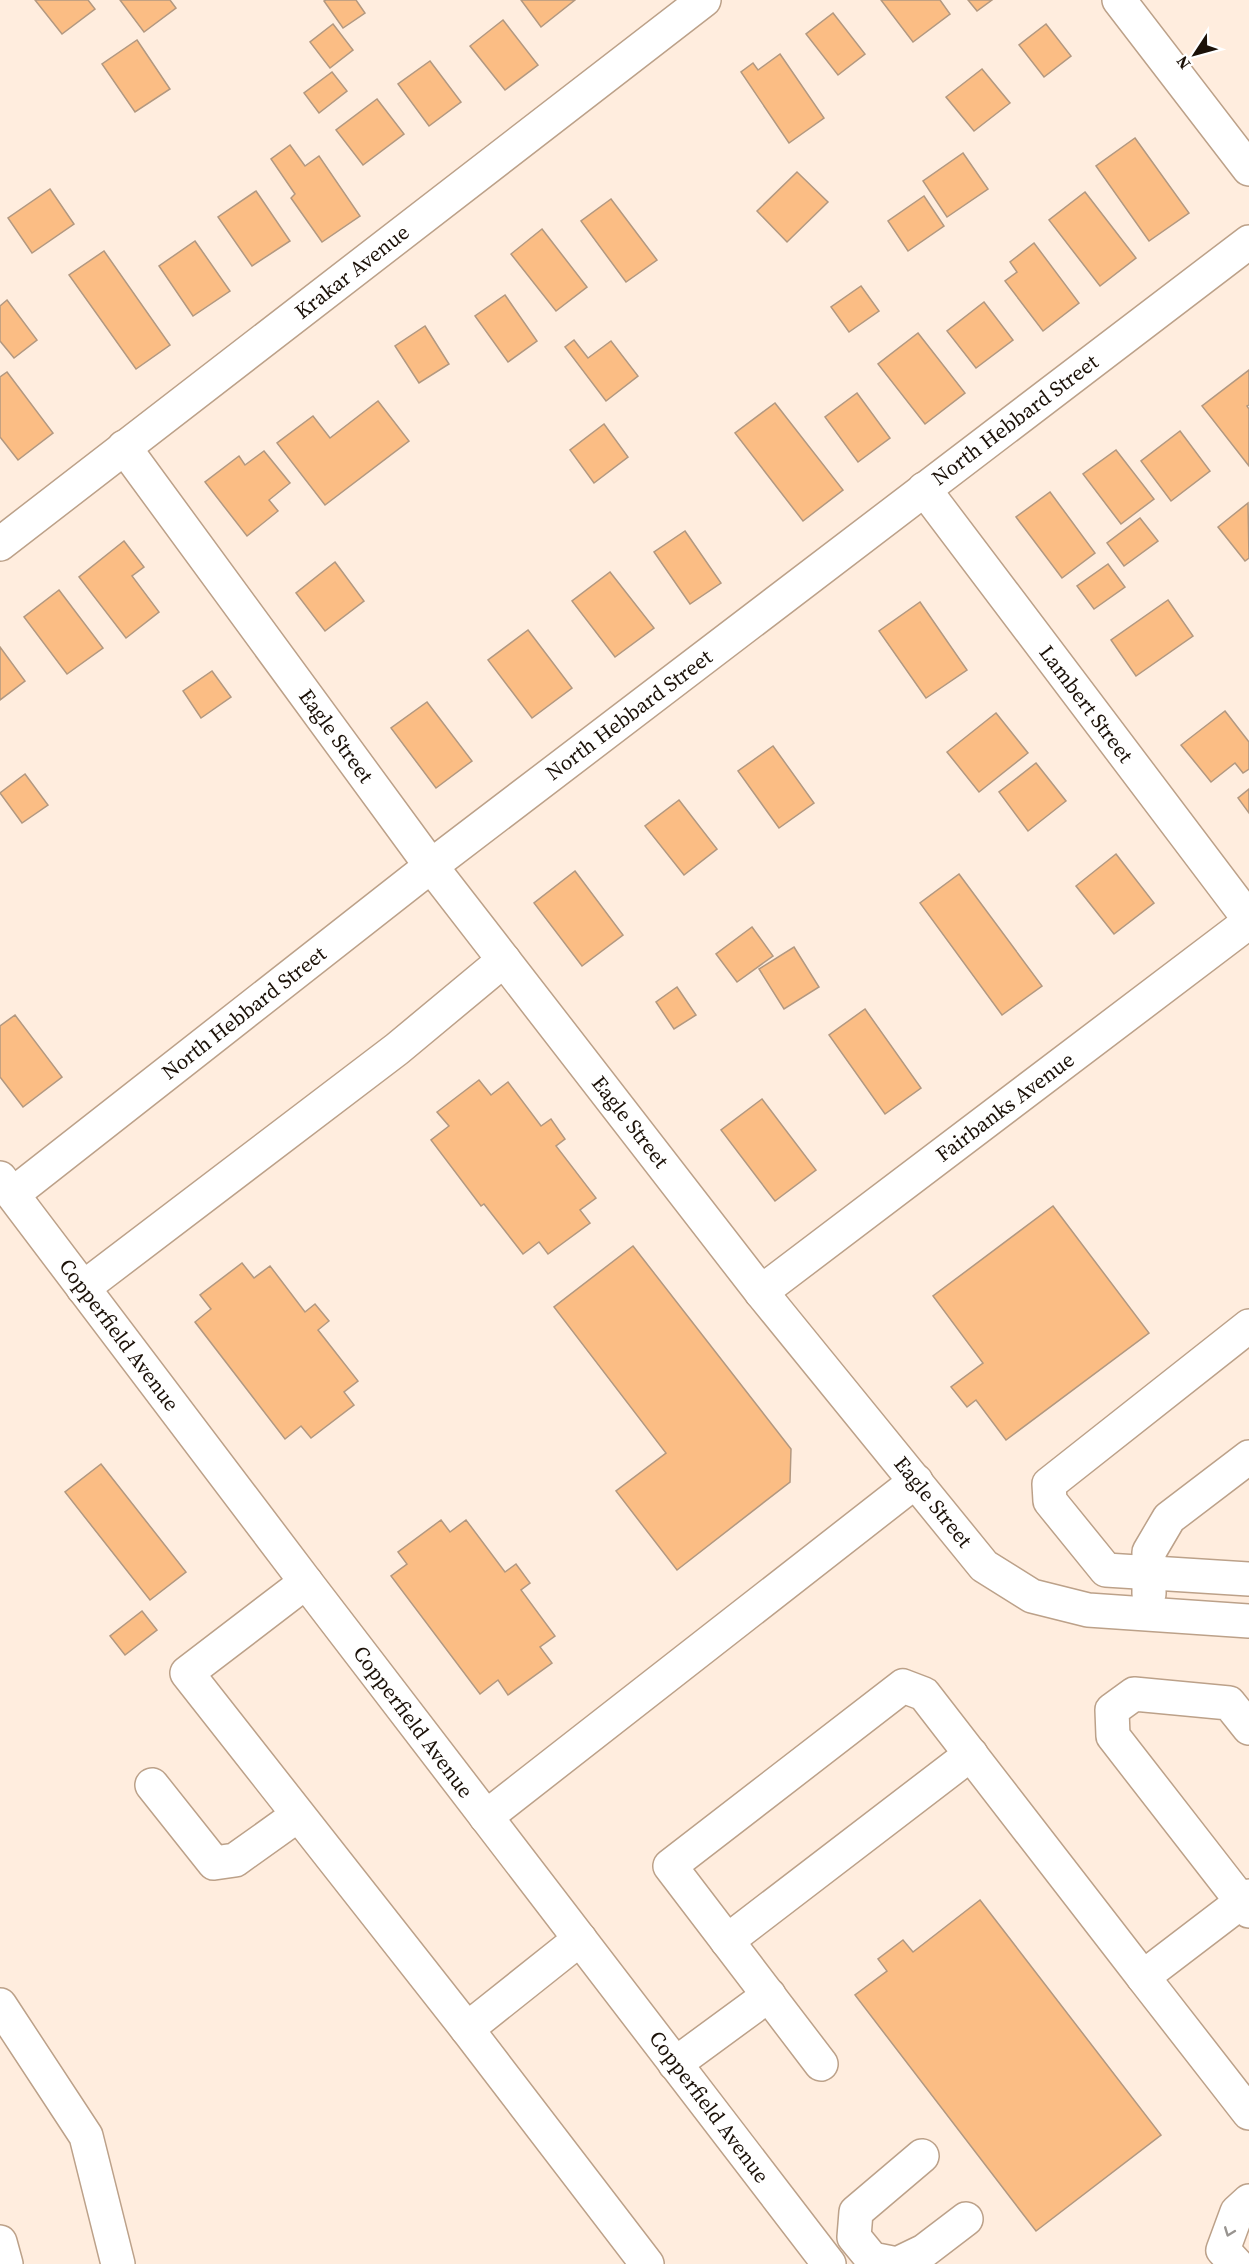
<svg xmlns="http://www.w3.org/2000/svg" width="1249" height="2264" font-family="'Source Serif 4',serif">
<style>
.building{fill:#fbbd84;stroke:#b29880;stroke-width:1.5}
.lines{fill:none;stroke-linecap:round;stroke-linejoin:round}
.minor-casing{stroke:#bca189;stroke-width:36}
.minor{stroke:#fff;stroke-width:33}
.oneway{stroke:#989490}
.labels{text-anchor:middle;stroke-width:4.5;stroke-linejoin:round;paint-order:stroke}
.street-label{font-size:21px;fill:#1b1108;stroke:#fff}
</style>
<rect width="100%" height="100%" fill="#ffedde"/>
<!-- building -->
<g class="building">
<path d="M35,0H88L95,9L62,34Z"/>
<path d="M120,0H170L176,8L144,32Z"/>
<path d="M326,0H356L365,13L343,28L324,1Z"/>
<path d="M521,0H575L541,27Z"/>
<path d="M881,0H940L950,14L913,42Z"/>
<path d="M968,0H992L977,11Z"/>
<path d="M833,13L865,54L838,75L806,34Z"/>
<path d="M503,20L538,65L505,90L470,46Z"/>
<path d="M333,24L353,50L330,68L310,42Z"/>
<path d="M1046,24L1071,56L1044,77L1019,45Z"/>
<path d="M137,40L170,89L135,112L102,64Z"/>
<path d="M780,54L824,118L789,143L741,72L753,63L758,70Z"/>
<path d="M430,61L461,102L429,126L398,84Z"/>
<path d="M982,69L1010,103L974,131L946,97Z"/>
<path d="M332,72L347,91L319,113L304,93Z"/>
<path d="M377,99L404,134L363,165L336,130Z"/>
<path d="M1135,138L1189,213L1149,241L1096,166Z"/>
<path d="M290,145L305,166L319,156L360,216L322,242L291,198L295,194L271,159Z"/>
<path d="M963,153L988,189L947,217L923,181Z"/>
<path d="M797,172L828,202L787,242L757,211Z"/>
<path d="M50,189L74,224L32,253L8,218Z"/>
<path d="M256,191L290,241L252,266L218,217Z"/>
<path d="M1085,192L1136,258L1100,286L1049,220Z"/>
<path d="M924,196L944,226L908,251L888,221Z"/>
<path d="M611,199L657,260L626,282L581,221Z"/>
<path d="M542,229L587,287L556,311L511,254Z"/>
<path d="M195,241L230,291L193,316L159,266Z"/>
<path d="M1034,243L1079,303L1043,331L1005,281L1017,272L1010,262Z"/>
<path d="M104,251L170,345L136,369L69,275Z"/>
<path d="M861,286L879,311L849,332L831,307Z"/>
<path d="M505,295L537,341L508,362L475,316Z"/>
<path d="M7,300L37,340L14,358L0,341V306Z"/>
<path d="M984,302L1013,340L976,368L947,331Z"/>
<path d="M425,326L449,364L419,383L395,346Z"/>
<path d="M918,333L965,393L925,424L878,364Z"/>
<path d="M574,340L588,358L611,341L638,376L606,401L565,347Z"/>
<path d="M1249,370V405L1247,406L1249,409V466L1202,406Z"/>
<path d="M7,372L53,433L18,460L0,437V377Z"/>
<path d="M857,393L890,438L858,462L825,417Z"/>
<path d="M378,401L409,441L325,505L277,443L313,416L330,438Z"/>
<path d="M775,403L843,490L803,521L735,433Z"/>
<path d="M604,424L628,457L594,483L570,450Z"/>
<path d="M1180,431L1210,471L1171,501L1141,461Z"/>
<path d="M1116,450L1154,499L1121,524L1083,474Z"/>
<path d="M264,451L290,483L269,500L278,511L247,536L205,482L239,456L245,465Z"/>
<path d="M1050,492L1095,553L1062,578L1016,517Z"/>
<path d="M1248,503L1249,558L1245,561L1218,527Z"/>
<path d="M1140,518L1158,541L1124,566L1107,543Z"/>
<path d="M685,531L721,583L690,604L654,552Z"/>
<path d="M124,541L144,567L132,576L159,612L126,638L79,577Z"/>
<path d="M335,562L364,601L325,631L296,593Z"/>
<path d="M1108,564L1125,587L1094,609L1077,586Z"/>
<path d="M610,572L654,628L615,657L572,601Z"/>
<path d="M59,590L103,648L67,674L24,617Z"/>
<path d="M1168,600L1193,636L1136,676L1111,640Z"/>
<path d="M920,602L967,670L926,698L879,631Z"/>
<path d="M528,630L572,688L532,718L488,660Z"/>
<path d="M0,647L25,681L0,700Z"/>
<path d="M212,671L231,697L201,718L183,691Z"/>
<path d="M427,702L472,761L436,788L391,728Z"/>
<path d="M1225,711L1249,742V769L1243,773L1235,763L1211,782L1181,745Z"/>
<path d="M996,713L1028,753L979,792L947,752Z"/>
<path d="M773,746L814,803L779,828L738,771Z"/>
<path d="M1036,763L1066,801L1028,831L999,792Z"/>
<path d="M25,774L48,805L22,823L0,793Z"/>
<path d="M1249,789V813L1238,798Z"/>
<path d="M679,800L717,849L684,875L645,826Z"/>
<path d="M1116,854L1154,903L1114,934L1076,886Z"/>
<path d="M575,871L623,935L582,966L534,903Z"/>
<path d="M959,874L1042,986L1002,1015L920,903Z"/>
<path d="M752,927L773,956L737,982L716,954Z"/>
<path d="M794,947L819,987L784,1009L759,969Z"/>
<path d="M677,987L696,1015L674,1029L656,1002Z"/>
<path d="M865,1009L921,1088L885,1114L829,1035Z"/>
<path d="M15,1015L62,1077L23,1107L0,1077V1026Z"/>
<path d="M479,1080L491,1095L508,1082L541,1126L551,1119L565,1139L556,1146L596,1198L580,1210L590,1223L548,1254L539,1242L523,1254L484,1204L481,1206L431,1140L449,1126L437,1112Z"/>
<path d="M762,1099L816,1170L775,1201L721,1130Z"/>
<path d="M1053,1206L1149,1333L1006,1440L976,1400L967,1407L951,1387L983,1363L933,1296Z"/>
<path d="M633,1246L791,1449L790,1482L677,1570L616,1491L666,1453L554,1307Z"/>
<path d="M242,1263L254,1278L270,1266L305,1312L315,1304L329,1321L318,1330L358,1381L344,1392L354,1405L311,1438L301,1426L285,1439L195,1322L211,1309L200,1295Z"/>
<path d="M101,1464L186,1572L150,1600L65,1492Z"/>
<path d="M441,1520L450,1532L466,1520L505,1572L516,1564L530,1583L521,1590L555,1636L540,1647L552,1663L508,1695L498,1680L480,1694L391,1576L407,1564L398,1552Z"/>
<path d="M142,1611L157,1630L125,1655L110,1636Z"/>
<path d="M980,1900L1161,2135L1036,2231L855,1995L887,1971L878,1959L903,1940L913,1952Z"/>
</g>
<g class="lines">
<!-- minor casing -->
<g class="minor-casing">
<g id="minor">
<path d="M1119,0L1249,169"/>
<path d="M124,447L431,866L761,1292L984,1566L1032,1596L1088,1610L1249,1621"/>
<path d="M924,489L1249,919"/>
<path d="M0,544L704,0"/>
<path d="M0,1178L306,1582L829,2264"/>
<path d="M13,1194L431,866L1249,242"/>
<path d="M83,1288L397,1049L504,960"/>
<path d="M761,1292L1249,922"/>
<path d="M1249,1326L1049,1484L1050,1501L1106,1570L1249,1579"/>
<path d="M306,1582L187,1673L467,2029"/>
<path d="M1149,1594V1552L1169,1518L1249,1457"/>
<path d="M1249,1728L1229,1703L1134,1694L1112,1710L1113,1736L1249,1911"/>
<path d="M152,1785L214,1863L235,1860L298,1815"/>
<path d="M486,1817L916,1481"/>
<path d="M1249,1896L1143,1977L1249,2113"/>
<path d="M580,1939L467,2029L647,2264"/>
<path d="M727,1941L971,1754"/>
<path d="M0,2005L86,2136L118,2264"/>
<path d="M675,2064L769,1995"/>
<path d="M821,2064L670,1866L903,1686L924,1694L1143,1977"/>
<path d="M922,2156L856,2212L854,2237L872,2259L897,2264L924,2251L966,2219"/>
<path d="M0,2242L6,2264"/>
<path d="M1236,2264L1223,2250L1237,2212L1249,2201"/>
</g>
</g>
<!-- minor -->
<use href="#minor" class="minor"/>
</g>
<!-- one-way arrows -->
<defs><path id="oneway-chevron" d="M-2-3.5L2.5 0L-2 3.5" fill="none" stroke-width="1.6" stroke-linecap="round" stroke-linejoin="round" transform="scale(1.5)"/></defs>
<use class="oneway" href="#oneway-chevron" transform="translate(1229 2232) rotate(111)"/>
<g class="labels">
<!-- street labels -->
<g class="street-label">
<text transform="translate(352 272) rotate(-38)" y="7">Krakar Avenue</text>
<text transform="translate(1015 420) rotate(-37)" y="7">North Hebbard Street</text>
<text transform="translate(1086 704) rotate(53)" y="7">Lambert Street</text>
<text transform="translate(629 715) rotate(-37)" y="7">North Hebbard Street</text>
<text transform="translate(336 736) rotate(54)" y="7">Eagle Street</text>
<text transform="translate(244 1013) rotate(-38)" y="7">North Hebbard Street</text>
<text transform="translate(1005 1107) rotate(-37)" y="7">Fairbanks Avenue</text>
<text transform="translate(630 1122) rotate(52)" y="7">Eagle Street</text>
<text transform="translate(119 1335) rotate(53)" y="7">Copperfield Avenue</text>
<text transform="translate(933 1502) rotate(51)" y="7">Eagle Street</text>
<text transform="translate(413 1722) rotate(53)" y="7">Copperfield Avenue</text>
<text transform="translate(709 2107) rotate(53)" y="7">Copperfield Avenue</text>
</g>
</g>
<!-- north arrow -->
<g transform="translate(1195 54) rotate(234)" stroke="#ffffff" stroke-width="4.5" paint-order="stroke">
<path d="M0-4.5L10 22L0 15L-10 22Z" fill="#1b1108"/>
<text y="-9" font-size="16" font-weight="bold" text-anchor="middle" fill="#1b1108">N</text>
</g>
</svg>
